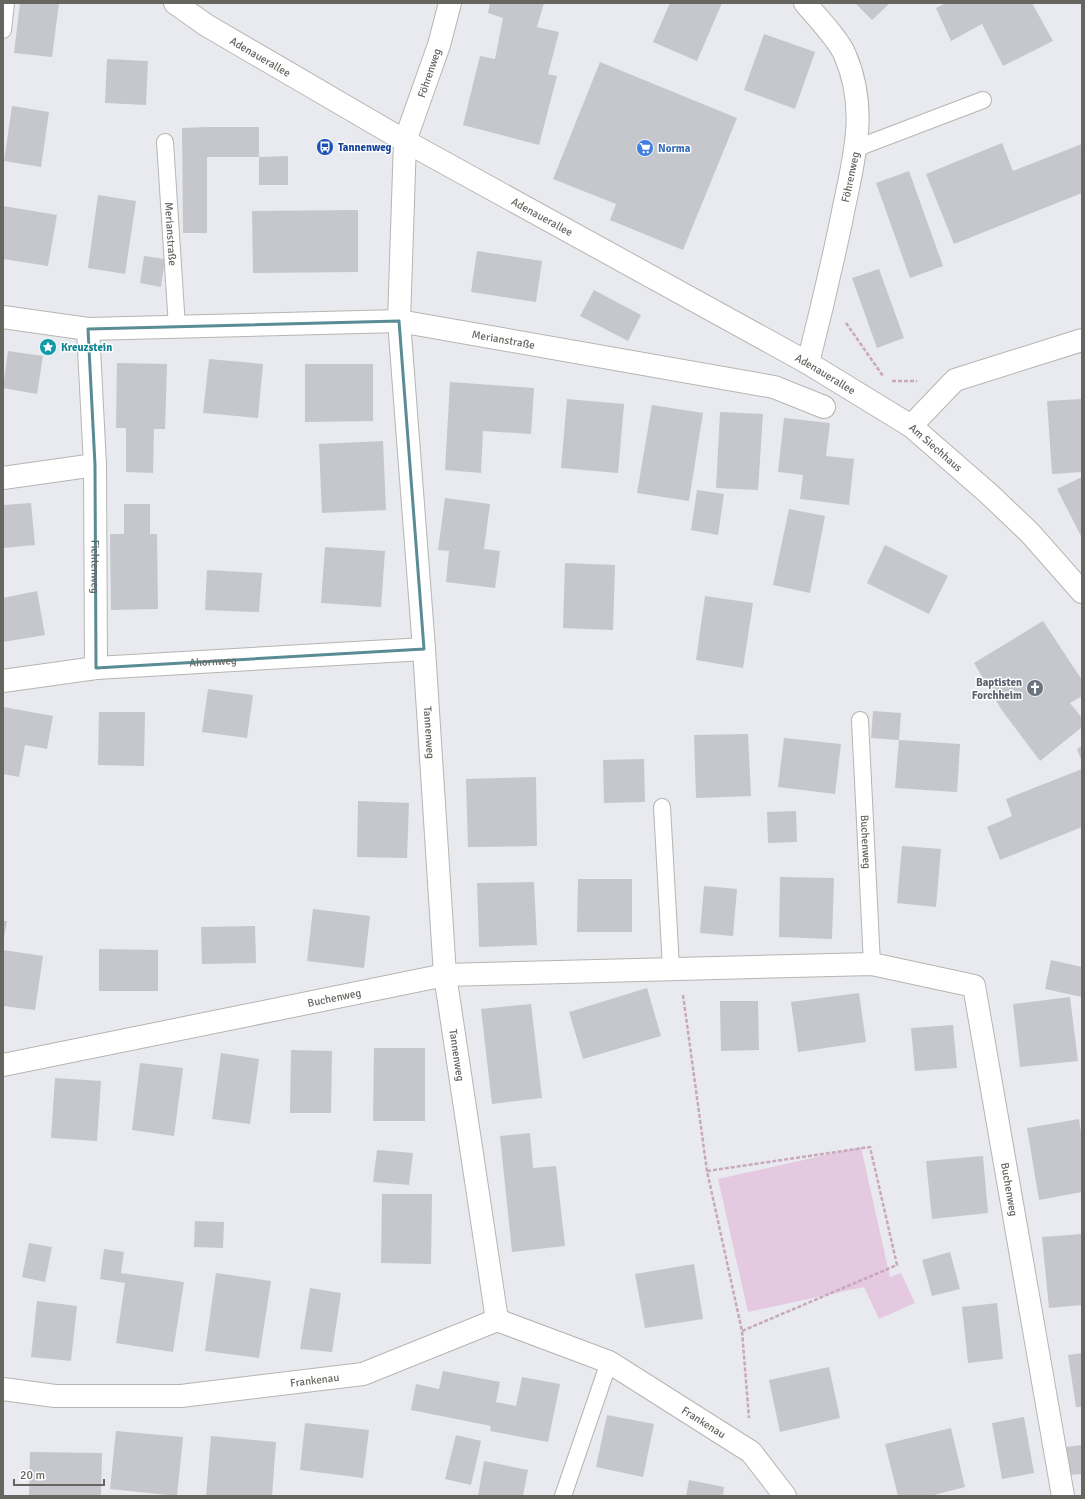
<svg xmlns="http://www.w3.org/2000/svg" width="1085" height="1499" font-family="Signika,sans-serif">
<style>
.green{fill:#e4c9e1}
.building{fill:#c5c7cc}
.lines{fill:none;stroke-linecap:round;stroke-linejoin:round}
.service-casing{stroke:#b6b5b1;stroke-width:18}
.minor-casing{stroke:#b6b5b1;stroke-width:24}
.secondary-casing{stroke:#b7b5b0;stroke-width:24}
.path{stroke:#c9a7bc;stroke-width:2.5;stroke-dasharray:4 2;stroke-linecap:butt}
.service{stroke:#fff;stroke-width:16}
.minor{stroke:#fff;stroke-width:22}
.secondary{stroke:#fff;stroke-width:22}
.marked{fill:none;stroke:#5a8c95;stroke-width:3;stroke-linejoin:round}
.labels{text-anchor:middle;stroke-width:3;stroke-linejoin:round;paint-order:stroke}
.street-label{font-size:11px;fill:#676560;stroke:#fff}
.transit-label{font-size:11px;font-weight:bold;fill:#164399;stroke:#fff;text-anchor:start}
.shop-label{font-size:11px;font-weight:bold;fill:#366cbe;stroke:#fff;text-anchor:start}
.culture-label{font-size:11px;font-weight:bold;fill:#0d838f;stroke:#fff;text-anchor:start}
.worship-label{font-size:11px;font-weight:bold;fill:#5b616d;stroke:#fff;text-anchor:end}
</style>
<rect width="100%" height="100%" fill="#e9eaf0"/>
<!-- green -->
<path class="green" d="M861,1147L890,1277L901,1273L915,1303L879,1319L864,1287L748,1312L718,1179Z"/>
<!-- building -->
<g class="building">
<path d="M20,3H59L52,57L14,53Z"/>
<path d="M490,3H544L537,27L559,32L548,74L557,76L539,145L463,125L480,56L495,59L503,18L488,13Z"/>
<path d="M670,3H722L697,61L653,42Z"/>
<path d="M855,3H890L872,20Z"/>
<path d="M946,3H1032L1053,41L1003,66L982,24L951,41L936,8Z"/>
<path d="M764,34L815,52L795,109L744,90Z"/>
<path d="M107,59L148,61L146,105L105,103Z"/>
<path d="M600,62L737,118L683,250L610,220L616,204L553,179Z"/>
<path d="M12,106L49,112L41,167L4,161Z"/>
<path d="M207,127H259V157H207V233H183L182,128Z"/>
<path d="M1002,143L1013,171L1082,144V193L954,244L926,174Z"/>
<path d="M288,156V185H259V157Z"/>
<path d="M909,171L943,266L910,278L876,183Z"/>
<path d="M98,195L136,201L125,274L88,268Z"/>
<path d="M3,206L57,215L48,266L3,259Z"/>
<path d="M358,210V272L253,273L252,211Z"/>
<path d="M477,251L542,261L536,302L471,292Z"/>
<path d="M144,256L165,259L161,287L140,283Z"/>
<path d="M879,269L904,338L877,348L852,278Z"/>
<path d="M594,290L641,315L628,341L580,316Z"/>
<path d="M8,351L43,356L37,394L3,388Z"/>
<path d="M209,359L263,364L258,418L203,413Z"/>
<path d="M117,363L167,364L165,429H154L153,473L126,472V428H116Z"/>
<path d="M305,364H373V421L305,422Z"/>
<path d="M450,382L534,388L531,434L483,431L481,473L445,470Z"/>
<path d="M567,399L624,404L618,473L561,468Z"/>
<path d="M1082,399V472L1052,474L1047,401Z"/>
<path d="M652,405L703,413L689,501L637,493Z"/>
<path d="M720,412L763,414L758,490L716,488Z"/>
<path d="M784,418L830,423L826,456L854,459L849,505L800,499L803,475L778,472Z"/>
<path d="M383,441L386,510L322,513L319,444Z"/>
<path d="M1082,477V538L1057,489Z"/>
<path d="M697,490L724,494L718,535L691,530Z"/>
<path d="M445,498L490,504L484,549L500,551L495,588L446,582L449,551L438,550Z"/>
<path d="M31,503L35,545L3,548V505Z"/>
<path d="M124,504H150V534H157L158,609L111,610L110,534H124Z"/>
<path d="M789,509L825,516L810,593L773,585Z"/>
<path d="M885,545L948,576L929,614L867,583Z"/>
<path d="M325,547L385,551L381,607L321,603Z"/>
<path d="M565,563L615,565L613,630L563,628Z"/>
<path d="M207,570L262,573L259,612L205,610Z"/>
<path d="M37,591L45,635L3,642V598Z"/>
<path d="M705,596L753,603L743,668L696,660Z"/>
<path d="M1043,621L1082,680V696L1070,703L1082,718V727L1040,761L1001,709L974,663Z"/>
<path d="M208,689L253,695L247,738L202,732Z"/>
<path d="M3,707L53,716L47,749L25,745L19,777L3,774Z"/>
<path d="M873,711L901,713L899,740L871,738Z"/>
<path d="M99,712H145L144,766L98,765Z"/>
<path d="M748,734L751,796L696,798L694,735Z"/>
<path d="M784,738L841,744L835,794L778,787Z"/>
<path d="M899,740L960,744L957,792L895,788Z"/>
<path d="M1082,746V762L1077,749Z"/>
<path d="M644,759L645,802L604,803L603,760Z"/>
<path d="M1082,769V827L1000,860L987,827L1012,816L1006,799Z"/>
<path d="M536,777L537,846L468,847L466,779Z"/>
<path d="M358,801L409,803L407,858L357,857Z"/>
<path d="M796,811L797,842L768,843L767,812Z"/>
<path d="M902,846L941,849L936,907L897,903Z"/>
<path d="M780,877L834,878L832,939L779,937Z"/>
<path d="M578,879H632V932H577Z"/>
<path d="M534,882L537,945L479,947L477,883Z"/>
<path d="M704,886L737,889L733,936L700,933Z"/>
<path d="M313,909L370,916L364,968L307,961Z"/>
<path d="M3,921H7L4,937H3Z"/>
<path d="M255,926L256,963L202,964L201,927Z"/>
<path d="M99,949L158,950V991H99Z"/>
<path d="M3,950L43,956L35,1010L3,1006Z"/>
<path d="M1051,960L1082,967V997L1045,989Z"/>
<path d="M647,988L661,1036L583,1059L569,1012Z"/>
<path d="M859,993L866,1042L798,1052L791,1002Z"/>
<path d="M1070,997L1078,1061L1020,1067L1013,1004Z"/>
<path d="M720,1001H758L759,1050L721,1051Z"/>
<path d="M531,1004L542,1098L492,1104L481,1009Z"/>
<path d="M953,1025L957,1068L915,1071L911,1028Z"/>
<path d="M374,1048H425V1121H373Z"/>
<path d="M291,1050L332,1051L331,1113H290Z"/>
<path d="M221,1053L259,1059L250,1124L212,1119Z"/>
<path d="M140,1063L183,1068L174,1136L132,1130Z"/>
<path d="M55,1078L101,1081L97,1141L51,1138Z"/>
<path d="M1079,1119L1082,1138V1192L1039,1200L1027,1128Z"/>
<path d="M530,1133L533,1168L556,1166L565,1246L512,1252L500,1136Z"/>
<path d="M377,1150L413,1153L409,1185L373,1182Z"/>
<path d="M983,1156L988,1213L932,1219L926,1161Z"/>
<path d="M382,1194H432L431,1264L381,1263Z"/>
<path d="M195,1221L224,1222L223,1248L194,1247Z"/>
<path d="M1082,1234V1305L1049,1308L1042,1237Z"/>
<path d="M29,1243L52,1247L45,1282L22,1277Z"/>
<path d="M104,1249L124,1252L121,1273L184,1282L173,1352L116,1343L125,1283L100,1279Z"/>
<path d="M950,1252L960,1289L932,1296L922,1260Z"/>
<path d="M694,1264L703,1319L645,1328L635,1274Z"/>
<path d="M216,1273L271,1281L259,1358L205,1351Z"/>
<path d="M310,1288L341,1293L332,1352L300,1349Z"/>
<path d="M37,1301L77,1306L71,1361L31,1357Z"/>
<path d="M997,1303L1003,1359L968,1363L962,1307Z"/>
<path d="M1082,1353V1407H1076L1068,1355Z"/>
<path d="M829,1367L840,1418L780,1432L769,1380Z"/>
<path d="M443,1371L500,1382L496,1402L516,1406L522,1377L560,1384L548,1442L490,1431L491,1426L411,1410L416,1384L439,1389Z"/>
<path d="M607,1415L654,1424L643,1477L596,1467Z"/>
<path d="M1024,1417L1034,1473L1002,1479L992,1423Z"/>
<path d="M305,1423L369,1430L363,1478L300,1470Z"/>
<path d="M951,1428L965,1487L930,1496H898L885,1444Z"/>
<path d="M116,1431L183,1437L177,1496L110,1489Z"/>
<path d="M456,1435L481,1441L471,1485L445,1479Z"/>
<path d="M211,1436L276,1442L272,1496H206Z"/>
<path d="M1082,1445V1474L1068,1475L1066,1447Z"/>
<path d="M30,1452L102,1453L101,1496H29Z"/>
<path d="M484,1461L528,1470L523,1496H478Z"/>
<path d="M689,1480L724,1487L723,1496H686Z"/>
</g>
<g class="lines">
<!-- service casing -->
<g class="service-casing">
<g id="service">
<path d="M3,30L6,3"/>
<path id="s1" d="M165,142L177,327"/>
<path d="M857,148L983,100"/>
<path id="s2" d="M860,720L872,964"/>
<path d="M662,807L671,968"/>
<path d="M563,1496L609,1362"/>
</g>
</g>
<!-- minor casing -->
<g class="minor-casing">
<g id="minor">
<path id="s3" d="M450,3L439,45L405,141L399,321L424,649L445,975L497,1320"/>
<path d="M805,3C816,16 839,40 845,55C870,113 852,164 841,222C831,269 820,316 808,363"/>
<path id="s4" d="M3,317L88,329L399,321L774,387L824,407"/>
<path id="s5" d="M88,329L95,465L96,668"/>
<path d="M911,426L955,380L1082,340"/>
<path d="M3,478L95,465"/>
<path id="s6" d="M3,681L96,668L424,649"/>
<path id="s7" d="M3,1065L445,975L872,964L974,986L1063,1496"/>
<path id="s8" d="M3,1389L55,1396H181L363,1374L497,1320L609,1362L751,1452L785,1496"/>
</g>
</g>
<!-- secondary casing -->
<g class="secondary-casing">
<g id="secondary">
<path id="s9" d="M175,3L206,25L405,141L808,363L911,426L988,493L1030,533L1082,592"/>
</g>
</g>
<!-- path -->
<g class="path">
<path d="M846,323L883,376"/>
<path d="M892,381H917"/>
<path d="M683,995L707,1171L742,1331L749,1418"/>
<path d="M707,1171L870,1147L897,1265L742,1331"/>
</g>
<!-- service -->
<use href="#service" class="service"/>
<!-- minor -->
<use href="#minor" class="minor"/>
<!-- secondary -->
<use href="#secondary" class="secondary"/>
</g>
<!-- marked area -->
<path class="marked" d="M399,321L424,649L96,668L95,465L88,329Z"/>
<!-- icons -->
<defs>
<g id="bus-disc" transform="scale(0.9)"><circle r="9.5" fill="#1a4fb4" stroke="#fff"/><path d="M-5-6H5V4H4V6H2V4H-2V6H-4V4H-5ZM-3.5-4V0h7V-4ZM-3.5 1.2v1.5H-2V1.2ZM2 1.2v1.5H3.5V1.2Z" fill="#fff"/></g>
<g id="supermarket-disc" transform="scale(0.9)"><circle r="9.5" fill="#3f7fe0" stroke="#fff"/><path d="M-6-5.5h2.5l.6 2H6L4.5 2H-2.5L-4.4-4H-6ZM-1.5 3.2a1.3 1.3 0 1 0 .1 0ZM3 3.2a1.3 1.3 0 1 0 .1 0Z" fill="#fff"/></g>
<g id="sight-disc" transform="scale(0.9)"><circle r="9.5" fill="#0f9aa8" stroke="#fff"/><path d="M0-6L1.8-2.2L6-1.7L2.9 1.2L3.7 5.4L0 3.3L-3.7 5.4L-2.9 1.2L-6-1.7L-1.8-2.2Z" fill="#fff"/></g>
<g id="church-disc" transform="scale(0.9)"><circle r="9.5" fill="#6b7280" stroke="#fff"/><path d="M-1.2-6h2.4v3.5h3.3v2.4h-3.3V6h-2.4V-.1h-3.3v-2.4h3.3Z" fill="#fff"/></g>
</defs>
<g fill-rule="evenodd">
<use href="#bus-disc" x="325" y="147"/>
<use href="#supermarket-disc" x="645" y="148"/>
<use href="#sight-disc" x="48" y="347"/>
<use href="#church-disc" x="1035" y="688"/>
</g>
<g class="labels">
<!-- street labels -->
<g class="street-label">
<text dy="4" stroke="none"><textPath href="#s9" startOffset="101">Adenauerallee</textPath></text>
<text transform="translate(429 73) rotate(-71)" y="4">Föhrenweg</text>
<text transform="translate(850 177) rotate(-78)" y="4">Föhrenweg</text>
<text dy="4" stroke="none"><textPath href="#s9" startOffset="425">Adenauerallee</textPath></text>
<text dy="4" stroke="none"><textPath href="#s1" startOffset="92">Merianstraße</textPath></text>
<text dy="4" stroke="none"><textPath href="#s4" startOffset="503">Merianstraße</textPath></text>
<text dy="4" stroke="none"><textPath href="#s9" startOffset="749">Adenauerallee</textPath></text>
<text dy="4" stroke="none"><textPath href="#s9" startOffset="882">Am Siechhaus</textPath></text>
<text dy="4" stroke="none"><textPath href="#s5" startOffset="238">Fichtenweg</textPath></text>
<text dy="4" stroke="none"><textPath href="#s6" startOffset="211">Ahornweg</textPath></text>
<text dy="4" stroke="none"><textPath href="#s3" startOffset="738">Tannenweg</textPath></text>
<text dy="4" stroke="none"><textPath href="#s2" startOffset="122">Buchenweg</textPath></text>
<text dy="4" stroke="none"><textPath href="#s7" startOffset="338">Buchenweg</textPath></text>
<text dy="4" stroke="none"><textPath href="#s3" startOffset="1062">Tannenweg</textPath></text>
<text dy="4" stroke="none"><textPath href="#s7" startOffset="1189">Buchenweg</textPath></text>
<text dy="4" stroke="none"><textPath href="#s8" startOffset="313">Frankenau</textPath></text>
<text dy="4" stroke="none"><textPath href="#s8" startOffset="738">Frankenau</textPath></text>
</g>
<!-- transit labels -->
<g class="transit-label">
<text x="338" y="151">Tannenweg</text>
</g>
<!-- shop labels -->
<g class="shop-label">
<text x="658" y="152">Norma</text>
</g>
<!-- culture labels -->
<g class="culture-label">
<text x="61" y="351">Kreuzstein</text>
</g>
<!-- worship labels -->
<g class="worship-label">
<text x="1022" y="686">Baptisten<tspan x="1022" dy="13">Forchheim</tspan></text>
</g>
</g>
<!-- border -->
<rect width="1085" height="1499" fill="none" stroke="#676560" stroke-width="8"/>
<!-- scale -->
<path d="M14 1479v6h90v-6" fill="none" stroke="#676560" stroke-width="2"/>
<text x="20" y="1479" font-size="12" fill="#676560" stroke="#ffffff" stroke-width="3" paint-order="stroke">20 m</text>
</svg>
